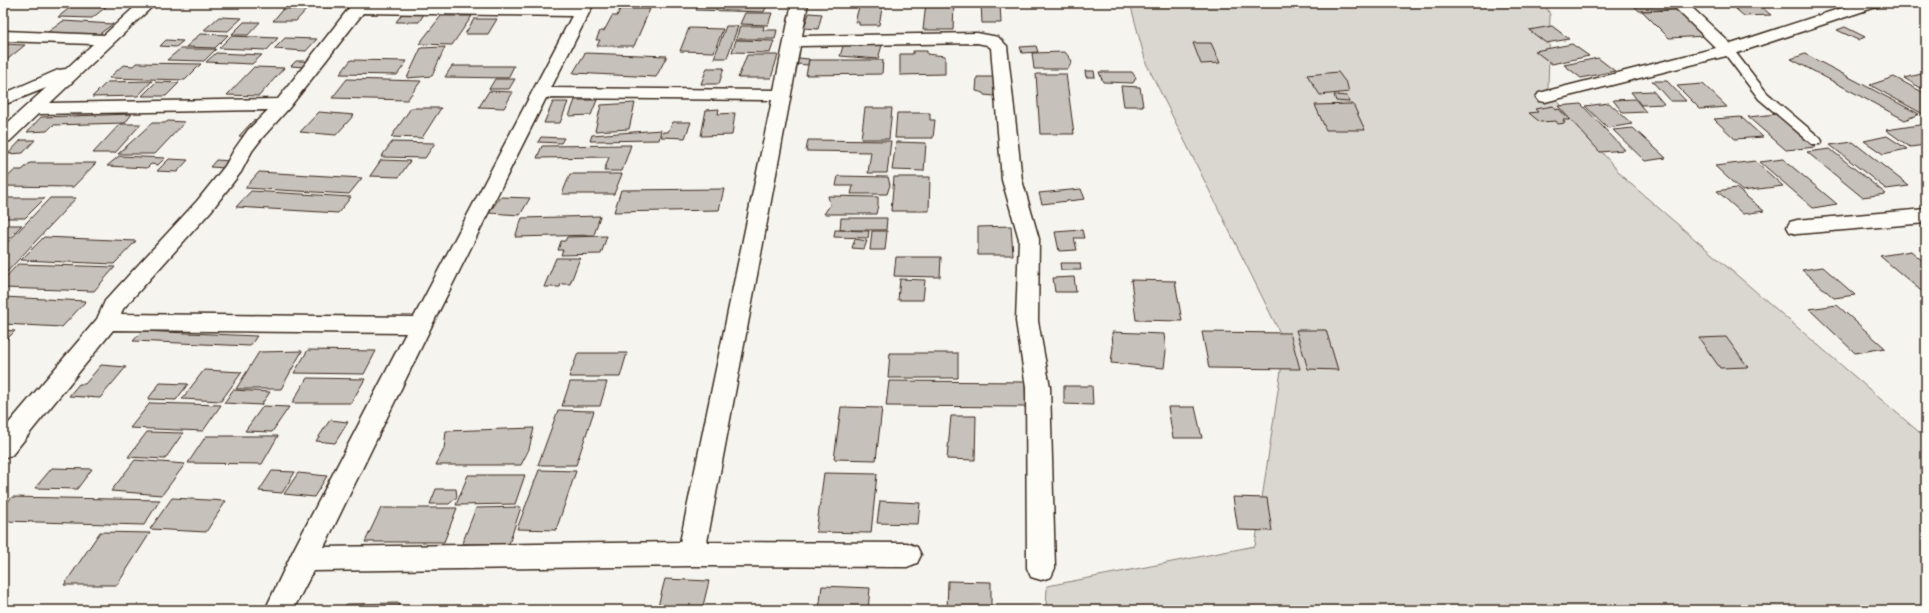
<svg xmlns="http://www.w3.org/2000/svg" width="1929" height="613" font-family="Kalam,sans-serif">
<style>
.green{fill:#dad6d0;stroke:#8a8077}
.building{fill:#c7c1bb;stroke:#3b2a1e}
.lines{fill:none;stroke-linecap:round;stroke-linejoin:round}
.service-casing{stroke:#3b2a1e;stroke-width:3}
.minor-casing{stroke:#3b2a1e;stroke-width:3}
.service{fill:#fdfcf7;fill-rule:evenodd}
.minor{fill:#fdfcf7;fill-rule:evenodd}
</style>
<rect width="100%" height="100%" fill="#f5f4ee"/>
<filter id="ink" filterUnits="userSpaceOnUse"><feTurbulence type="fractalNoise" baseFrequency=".025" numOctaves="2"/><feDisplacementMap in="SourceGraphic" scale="8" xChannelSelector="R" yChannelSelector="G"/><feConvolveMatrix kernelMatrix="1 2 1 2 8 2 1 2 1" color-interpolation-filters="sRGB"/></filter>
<g filter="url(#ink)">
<!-- green -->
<path class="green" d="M1130,3H1545L1550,15L1548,90L1625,179L1926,438V610H1046L1047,586L1255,546L1285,343L1146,63Z"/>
<!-- building -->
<g class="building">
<path d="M287,3H354L350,8L283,7Z"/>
<path d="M699,3H768L764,12L696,10Z"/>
<path d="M860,3H883L879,25H859V22H855Z"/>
<path d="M926,3H954L953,30H923Z"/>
<path d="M981,3H1000L1001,23H982Z"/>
<path d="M1631,3H1669L1676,9L1639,11Z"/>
<path d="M1729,3H1757L1771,15L1744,16Z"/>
<path d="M1775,3H1813L1816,5L1779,6Z"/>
<path d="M72,6L106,7L92,18L58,17Z"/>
<path d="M283,9H307L296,21H273Z"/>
<path d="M620,9H650L634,46H597L600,40H596L600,31H604L612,16H617Z"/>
<path d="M1678,10L1706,36L1669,38L1642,11Z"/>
<path d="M745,13H772L768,25L740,24Z"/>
<path d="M809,13L822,14L818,29L804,28Z"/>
<path d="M402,14H424L419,22H396Z"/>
<path d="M441,16H472L452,45L419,44Z"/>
<path d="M219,17L242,18L228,31L204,30Z"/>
<path d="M474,19H497L488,34H465Z"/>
<path d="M63,21L113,24L94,38L44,35Z"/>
<path d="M244,22H260L248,35H231Z"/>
<path d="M726,26H738L727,58H714Z"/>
<path d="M740,26H764L763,30H777L775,39H736Z"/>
<path d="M1552,26L1569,39L1546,43L1529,30Z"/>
<path d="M1845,27L1865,37L1858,40L1837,30Z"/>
<path d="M689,28L723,29L714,52L680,51Z"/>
<path d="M200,34L228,35L215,48L186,47Z"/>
<path d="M231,36L278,38L267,50L219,48Z"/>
<path d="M285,38L317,39L306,51L274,49Z"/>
<path d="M166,40L183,41L176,47L160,46Z"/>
<path d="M736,40L774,41L770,53L732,52Z"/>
<path d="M844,43L882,45L878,59L840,56Z"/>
<path d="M1193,43H1211L1220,63L1201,64Z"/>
<path d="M3,44L25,45L3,63Z"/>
<path d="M1572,44L1589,56L1552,64L1535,51Z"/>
<path d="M1036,46L1038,52L1022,53L1020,47Z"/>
<path d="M445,47L432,76L407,78L421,48Z"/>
<path d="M180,49H216L204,61L167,60Z"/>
<path d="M913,51H927V54L945,56V74L900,75V54H913Z"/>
<path d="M1065,52L1072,61L1068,69H1034L1032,53Z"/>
<path d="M216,53L262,55L252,64L206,62Z"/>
<path d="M585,53L667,56L656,77L573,73Z"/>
<path d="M1805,54L1919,114L1905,120L1791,59Z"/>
<path d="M747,55H778L771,78H738Z"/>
<path d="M798,58L809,59L808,65L796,64Z"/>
<path d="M1598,58L1615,71L1581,78L1564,65Z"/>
<path d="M351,60L407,61L397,75L340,74Z"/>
<path d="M809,60H883L882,74L806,75Z"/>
<path d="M296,61H309L304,67L291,66Z"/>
<path d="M136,63L201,64L185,80L109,78L123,65L133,66Z"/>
<path d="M452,66H514L508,78L445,77Z"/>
<path d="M254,67L284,68L259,96L227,95Z"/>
<path d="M707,68H724L719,84H701Z"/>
<path d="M1085,71H1094L1095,77H1086Z"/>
<path d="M1099,72H1132L1136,78L1133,83L1103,82Z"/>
<path d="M1338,72L1347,84L1349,92L1320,95L1307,75Z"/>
<path d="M1926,73V91L1904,78Z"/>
<path d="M1036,74H1066L1074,134H1040Z"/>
<path d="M977,77H995L994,96L984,95V93L976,91Z"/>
<path d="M1894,77L1926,94V113L1923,114L1870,85Z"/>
<path d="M347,79L421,81L407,100L332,98Z"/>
<path d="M495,79H515L509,89H489Z"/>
<path d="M152,81L138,96L92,97L107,82Z"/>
<path d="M1652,81H1667L1686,101H1670Z"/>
<path d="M156,82L179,83L166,96H142Z"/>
<path d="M1703,84L1727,107L1700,109L1677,86Z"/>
<path d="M1121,86L1140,87L1143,106H1124Z"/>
<path d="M489,91L513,92L504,108L479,107Z"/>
<path d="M1653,91L1664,104L1641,105L1631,92Z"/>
<path d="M1334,95L1347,96L1349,102L1336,101Z"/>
<path d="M1635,99L1646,112L1623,113L1613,100Z"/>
<path d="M575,100H597L591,115L569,116Z"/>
<path d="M553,102H568L560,123H544Z"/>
<path d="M635,103L629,129L595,131L601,105Z"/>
<path d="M1609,103L1632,124L1608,128L1585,106Z"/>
<path d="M1353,104L1365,130H1326L1315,105Z"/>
<path d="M1581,104L1625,150L1600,152L1558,106Z"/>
<path d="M1553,106L1556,110L1559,109L1569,120H1563L1565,123L1558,124L1556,121L1540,122L1529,113L1538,112L1535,109Z"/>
<path d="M411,108H441L422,138L391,137Z"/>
<path d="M865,108H892L889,139H861Z"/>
<path d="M719,109L718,114L735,113L732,135L701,136L706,110Z"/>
<path d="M319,112L354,115L336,135L300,132Z"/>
<path d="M897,113H930V120H935L933,138H895Z"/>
<path d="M132,114L125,123L53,125L47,131L27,132L41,117Z"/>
<path d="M1777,114L1816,147L1786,150L1748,117Z"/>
<path d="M1741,117L1763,137L1735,139L1714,119Z"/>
<path d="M266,119L250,137L239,136L253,121Z"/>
<path d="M168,121L185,122L155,154H118L152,123H165Z"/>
<path d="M673,122H691L685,138L661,137L663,132H668Z"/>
<path d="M120,124H141L115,153H93Z"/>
<path d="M1926,124V145L1910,147L1886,130Z"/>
<path d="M1633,128L1666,158L1645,161L1613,130Z"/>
<path d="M661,130L659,140L590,141L592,135Z"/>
<path d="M1887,136L1907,149L1883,154L1864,141Z"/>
<path d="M541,137L564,138L561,143L538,142Z"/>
<path d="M21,140H35L23,153L8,154Z"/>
<path d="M808,140L891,141L887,173H868L871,152L806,151Z"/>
<path d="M392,142L435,143L425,158L381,157Z"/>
<path d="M896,142L926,143L924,171L892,170Z"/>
<path d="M1853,142L1909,186L1886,189L1830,145Z"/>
<path d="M631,145L622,171H604L609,157L537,158L542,146Z"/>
<path d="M1830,149L1886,194L1862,197L1807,152Z"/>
<path d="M119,156L165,158L158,165L151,164L147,168L107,166Z"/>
<path d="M169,159L188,160L177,172L157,171Z"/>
<path d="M1783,159L1837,204L1813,208L1760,162Z"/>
<path d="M216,160L231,161L225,168L210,167Z"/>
<path d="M381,160L410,161L399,177L370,176Z"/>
<path d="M1755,161L1783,186L1742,191L1715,166Z"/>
<path d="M30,163H96L73,187L3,186V181L15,170H22Z"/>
<path d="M259,172L362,178L349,194L245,188Z"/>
<path d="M570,174H622L614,194H562Z"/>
<path d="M838,176L888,177L890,185L887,194H851L853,186H836Z"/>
<path d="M894,177H930L929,211H891Z"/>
<path d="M1736,188L1764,211L1743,214L1717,191Z"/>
<path d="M724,189L719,210L614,212L621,190Z"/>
<path d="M1081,189L1085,199L1042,204L1039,193Z"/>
<path d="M251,191L351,197L338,213L236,207Z"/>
<path d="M828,196L878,197V205L876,214H824L830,205Z"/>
<path d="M500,197L530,198L520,215L489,213Z"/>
<path d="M3,198H45L25,218H3Z"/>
<path d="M50,198H76L6,273H3V247Z"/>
<path d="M600,216L594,235L515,237L522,218Z"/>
<path d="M841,218H887L886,230H840Z"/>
<path d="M3,225H22L3,244Z"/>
<path d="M1011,226L1013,255H978V227Z"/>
<path d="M835,230L869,231L868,238L834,237Z"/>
<path d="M1082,230L1084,238H1074L1077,250L1059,251L1055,232Z"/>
<path d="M872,231H887L885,250H870Z"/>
<path d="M607,236L601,254L561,255L563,250H558L561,241H565L567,237Z"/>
<path d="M44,237L136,241L114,264L21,260Z"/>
<path d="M855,239L867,241L864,249L852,248Z"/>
<path d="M1911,251L1926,264V295L1880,256Z"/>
<path d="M896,257H941L940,277L894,276Z"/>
<path d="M556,258H580L570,284H561L560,287H544Z"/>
<path d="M1060,263H1080L1081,270H1061Z"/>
<path d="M18,264L115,267L94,291L3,288V280Z"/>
<path d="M1823,267L1855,295L1834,298L1802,270Z"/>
<path d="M1074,277L1076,292H1055L1053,278Z"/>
<path d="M900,279L925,280L923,300H898Z"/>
<path d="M1131,280L1175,281L1182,321L1136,320Z"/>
<path d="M3,297L86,301L62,327L3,324Z"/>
<path d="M1837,305L1885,348L1855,353L1809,309Z"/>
<path d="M3,330L15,331L3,343Z"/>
<path d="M1296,330H1326L1338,370L1308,369Z"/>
<path d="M142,331L257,336L250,346L133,341Z"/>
<path d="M1112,332L1164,334L1166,351L1164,368L1111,363L1113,347Z"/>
<path d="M1202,332L1290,333L1300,369L1209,368Z"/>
<path d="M1726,337L1748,367L1720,368L1699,338Z"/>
<path d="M308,350L376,351L364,374L294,373Z"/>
<path d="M302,351L281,389H236L259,352Z"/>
<path d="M578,353H627L620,377H569Z"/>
<path d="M890,353H958V378H888Z"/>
<path d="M101,365L126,367L100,398L69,396L79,384H85Z"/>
<path d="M204,370L242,372L221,401L182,399Z"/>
<path d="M307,378L365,379L351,403H292Z"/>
<path d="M889,381L1025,382L1026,407L886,406Z"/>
<path d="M570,382H607L600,406H562Z"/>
<path d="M160,383L188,384L176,400L148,399Z"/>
<path d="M1064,386H1092L1093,405L1064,404Z"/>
<path d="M233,390L270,392L261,405L224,403Z"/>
<path d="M150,403L221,405L203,431L130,428Z"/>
<path d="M263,406L289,407L272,432L245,431Z"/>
<path d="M841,407L882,408L876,460L834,459Z"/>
<path d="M1168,407H1195L1202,438H1173Z"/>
<path d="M558,410L594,411L576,465H538Z"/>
<path d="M951,416H976L975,460L947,459Z"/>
<path d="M330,420L348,422L335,443L316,441Z"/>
<path d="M534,428L529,449L521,465H436L444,449L446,431Z"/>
<path d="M147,432L183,433L165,459L128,457Z"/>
<path d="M206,436H278L262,464L188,463Z"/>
<path d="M135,460L185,464L162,495L111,491Z"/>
<path d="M52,468L92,469L77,489L35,488Z"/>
<path d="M539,470L576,471L556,530L517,529Z"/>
<path d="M272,471L295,472L282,493L259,491Z"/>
<path d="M298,473L327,476L314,497L284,494Z"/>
<path d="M824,473L877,474L871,533L816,532Z"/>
<path d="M468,475H525L515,504L456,505Z"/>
<path d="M436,489H456L457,497L449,504H430Z"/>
<path d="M12,497L160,500L144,525L3,521V508Z"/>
<path d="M1233,497L1267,498L1272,531L1238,530Z"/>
<path d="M172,498L226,501L206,532L150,529Z"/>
<path d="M880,501L920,503L918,524L877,523Z"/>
<path d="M521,507L509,544H462L476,508Z"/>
<path d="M381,508H457L444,542H365Z"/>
<path d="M100,532L150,533L117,585H64Z"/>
<path d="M665,579L709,581L702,610H657Z"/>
<path d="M948,581L991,582V610H947Z"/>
<path d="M822,586L870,588L868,610H819Z"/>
<path d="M400,603L397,610H343L346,604Z"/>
<rect x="997" y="607" width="36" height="3"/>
<path d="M576,608L613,609V610H575Z"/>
</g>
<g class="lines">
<!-- service casing -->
<g class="service-casing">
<path id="service" d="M1728,47L1732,48L1767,93L1820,138L1822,141L1820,144H1812L1759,99L1722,50Z"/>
</g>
<!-- minor casing -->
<g class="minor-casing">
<g id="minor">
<path d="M139,3H156L50,103L278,99L353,3L576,6L578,3H594L551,88L774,90L792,3H808L802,36L977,33L998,37L1007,46L1022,180L1039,239L1038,321L1050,387L1055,568L1051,577L1041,580L1031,577L1027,568L1026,387L1016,321L1019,239L1002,180L991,48L987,45L977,43L800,46L707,542L907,543L917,547L921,555L917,563L907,567L691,566L313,571L293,610H265L293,551L406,333L113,330L12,455L3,458V430L97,319L105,301L197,201L225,166L234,150L248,130L268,110L38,114L10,141L3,143V127L46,88L3,105V94L58,70L66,69L93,44L3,41V31L104,35ZM363,13L572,16L414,317L121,314L123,309L211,211L241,172L252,151L262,138L289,108ZM546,98L772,100L680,542L324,547L432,325Z"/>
<path d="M1670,3H1687L1731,44L1857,3H1881L1879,6L1734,54L1545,102L1539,101L1536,97L1539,93L1716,48Z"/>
<path d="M1926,209V223L1797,234L1790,232L1787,227L1790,222L1797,220Z"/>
</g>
</g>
<!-- service -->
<use href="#service" class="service"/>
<!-- minor -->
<use href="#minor" class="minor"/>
</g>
</g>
<!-- margin -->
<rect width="1929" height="613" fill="none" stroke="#fdfcf7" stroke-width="16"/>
<rect x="8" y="8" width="1913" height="597" fill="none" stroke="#3b2a1e" stroke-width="1.5" filter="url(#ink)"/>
</svg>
